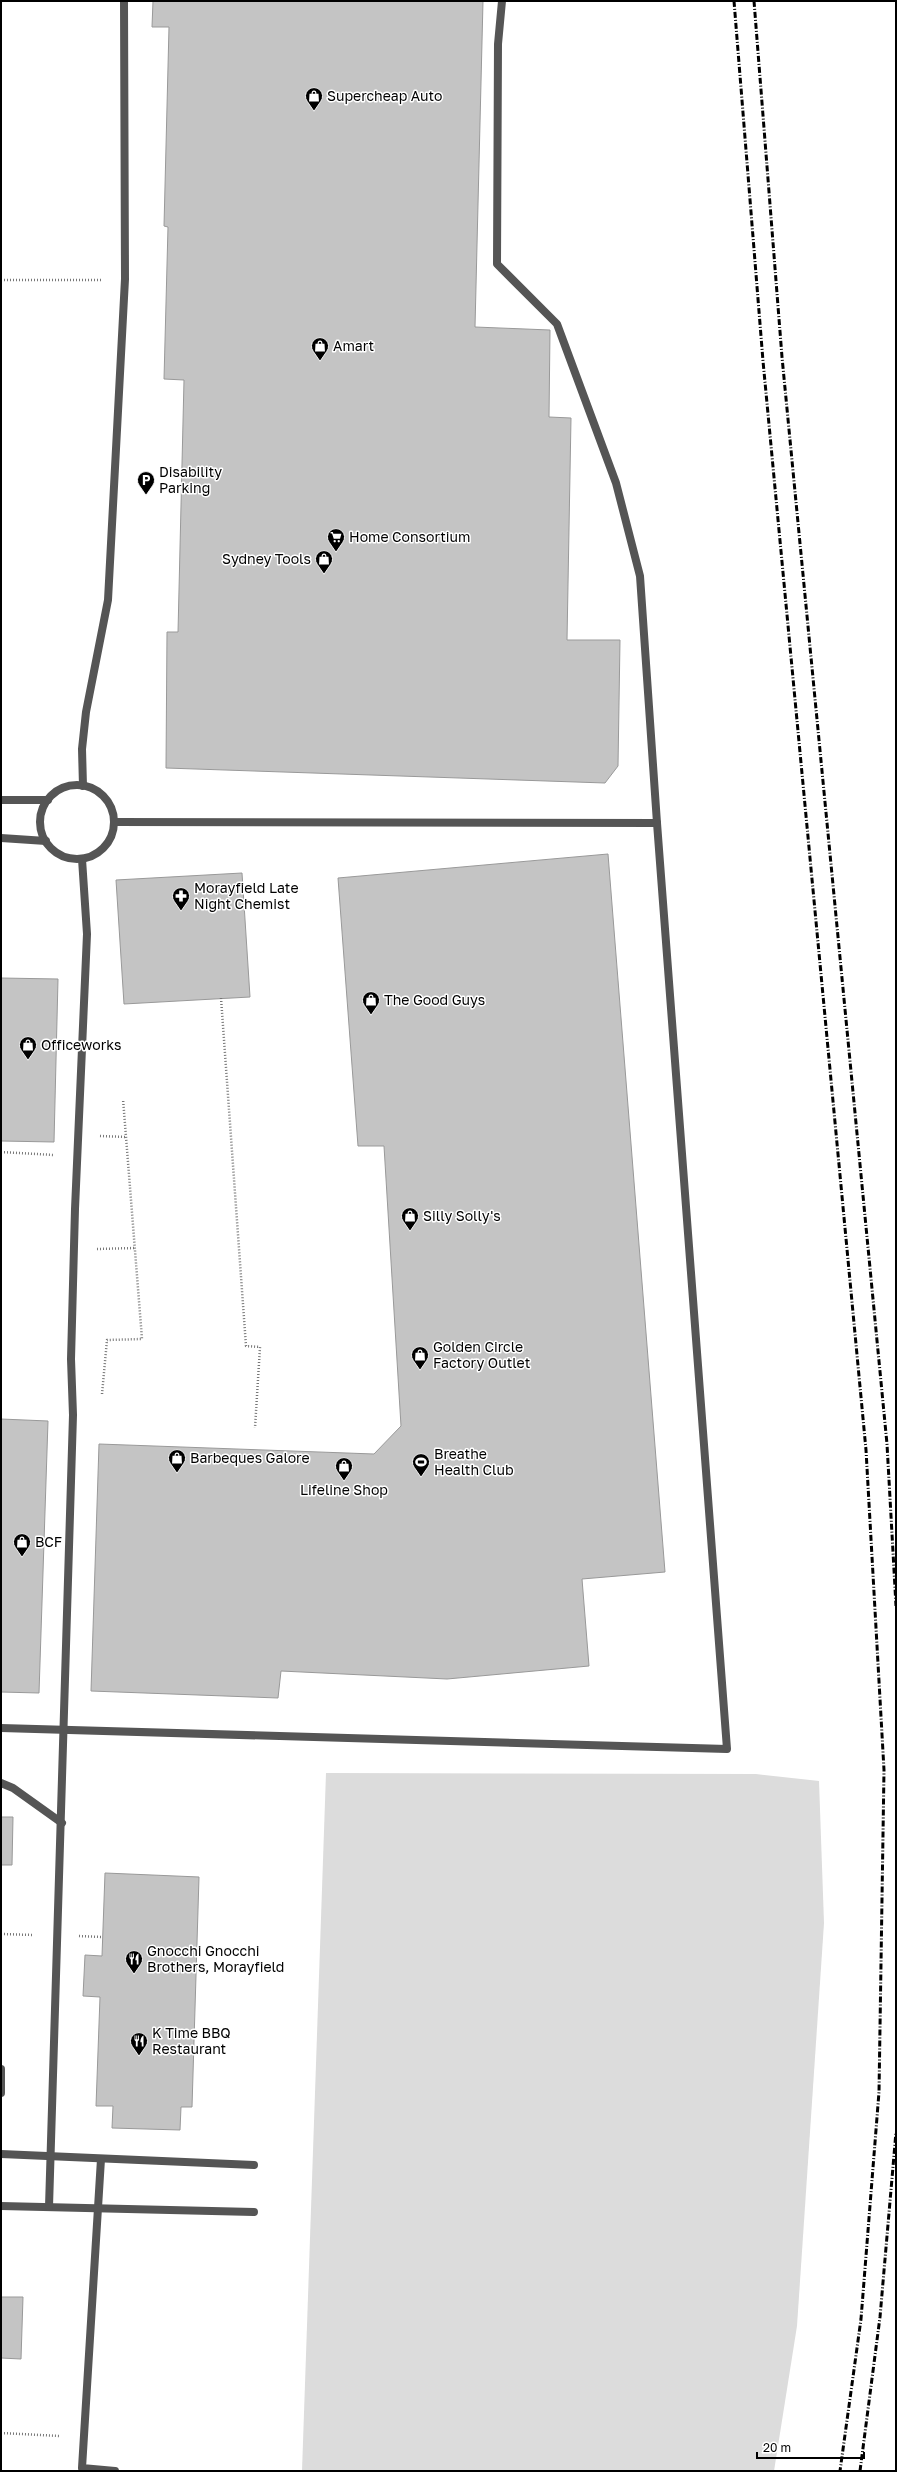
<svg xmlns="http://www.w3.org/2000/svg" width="897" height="2472" font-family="'Golos Text',sans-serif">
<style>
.green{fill:#dcdcdc}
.building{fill:#c4c4c4;stroke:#999}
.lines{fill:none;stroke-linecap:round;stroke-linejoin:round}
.path{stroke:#777;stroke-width:2.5;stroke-dasharray:1 2;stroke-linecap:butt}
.service{stroke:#555;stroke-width:8}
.rail{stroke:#000;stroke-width:3;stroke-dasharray:6 2 1 2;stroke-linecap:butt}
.labels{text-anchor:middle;stroke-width:3;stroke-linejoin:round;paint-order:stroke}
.poi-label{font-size:14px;fill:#000;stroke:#fff;text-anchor:start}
</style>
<rect width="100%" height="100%" fill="#fff"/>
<!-- green -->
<path class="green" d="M326,1773L756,1774L819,1781L824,1923L797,2326L774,2471H302Z"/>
<!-- building -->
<g class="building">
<path d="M153,1H483L475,327L550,330L549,417L571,418L567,640H620L618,766L605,783L166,768L167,632H178L184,380L164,379L168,227L164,226L169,27H152Z"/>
<path d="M608,854L665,1572L582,1579L589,1666L447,1679L281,1671L278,1698L91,1691L99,1444L374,1454L401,1426L384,1146H358L338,878Z"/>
<path d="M242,873L250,997L124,1004L116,880Z"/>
<path d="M1,978L58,979L54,1142L1,1141Z"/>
<path d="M1,1419L48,1421L39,1693L1,1692Z"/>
<path d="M1,1817H13L12,1865H1Z"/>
<path d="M105,1873L199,1877L192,2107H181L180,2130L112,2128L113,2106H96L100,1997L83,1996L85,1955L102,1956Z"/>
<path d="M1,2297H23L21,2359L1,2358Z"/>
</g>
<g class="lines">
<!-- path -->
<g class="path">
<path d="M1,280H102"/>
<path d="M221,998L246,1346L260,1347L255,1428"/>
<path d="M100,1136L126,1137"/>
<path d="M1,1152L54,1155"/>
<path d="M97,1249L135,1248"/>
<path d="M102,1394L107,1340L142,1339L123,1099"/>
<path d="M1,1934L34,1935"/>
<path d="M79,1936L102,1937"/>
<path d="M1,2433L60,2436"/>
</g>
<!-- service -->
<g class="service">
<path d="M502,1L498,44L497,264L557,324L616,483L640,576L657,823"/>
<circle cx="77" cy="822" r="37"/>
<path d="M83,786L82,749L86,712L108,600L125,279L124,1"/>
<path d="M1,800H48"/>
<path d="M1,838L46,841"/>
<path d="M1,1728L727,1749L657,823L114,822"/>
<path d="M1,1783L13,1788L62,1823"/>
<path d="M1,2069V2093"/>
<path d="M1,2154L254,2165"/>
<path d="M101,2159L82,2468L115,2471"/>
<path d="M1,2206L254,2212"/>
<path d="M49,2207L73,1415L71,1359L75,1209L87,934L82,859"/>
</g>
<!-- rail -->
<g class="rail">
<path d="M734,1L763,361L866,1450L884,1770L879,2092L861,2319L840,2471"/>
<path d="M754,1L782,357L887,1444L896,1606"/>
<path d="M860,2471L880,2317L896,2132"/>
</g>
</g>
<!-- icons -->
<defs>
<g id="shop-pin" transform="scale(0.9)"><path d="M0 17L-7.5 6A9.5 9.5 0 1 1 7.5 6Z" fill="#000" stroke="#fff"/><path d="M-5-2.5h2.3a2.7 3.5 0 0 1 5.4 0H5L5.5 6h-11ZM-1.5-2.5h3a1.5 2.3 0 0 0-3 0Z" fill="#fff"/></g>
<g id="parking-pin" transform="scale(0.9)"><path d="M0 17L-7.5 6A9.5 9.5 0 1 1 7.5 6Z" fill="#000" stroke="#fff"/><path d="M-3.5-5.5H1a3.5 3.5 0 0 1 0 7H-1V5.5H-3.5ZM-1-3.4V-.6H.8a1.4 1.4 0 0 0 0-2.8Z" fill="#fff"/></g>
<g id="supermarket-pin" transform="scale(0.9)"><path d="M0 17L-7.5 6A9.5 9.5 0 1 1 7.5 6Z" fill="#000" stroke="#fff"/><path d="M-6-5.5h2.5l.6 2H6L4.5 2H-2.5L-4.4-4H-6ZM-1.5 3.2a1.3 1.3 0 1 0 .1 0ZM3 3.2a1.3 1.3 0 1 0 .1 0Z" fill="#fff"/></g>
<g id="pharmacy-pin" transform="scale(0.9)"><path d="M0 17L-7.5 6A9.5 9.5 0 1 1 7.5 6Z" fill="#000" stroke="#fff"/><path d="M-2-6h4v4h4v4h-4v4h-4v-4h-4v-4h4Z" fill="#fff"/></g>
<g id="stadium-pin" transform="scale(0.9)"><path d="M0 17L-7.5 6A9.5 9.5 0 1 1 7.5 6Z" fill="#000" stroke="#fff"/><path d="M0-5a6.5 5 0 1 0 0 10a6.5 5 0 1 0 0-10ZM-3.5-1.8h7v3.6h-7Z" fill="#fff"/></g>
<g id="restaurant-pin" transform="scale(0.9)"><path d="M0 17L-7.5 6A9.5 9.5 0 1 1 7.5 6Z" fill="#000" stroke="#fff"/><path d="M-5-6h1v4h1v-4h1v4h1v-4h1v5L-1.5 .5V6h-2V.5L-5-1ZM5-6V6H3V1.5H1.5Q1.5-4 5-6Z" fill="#fff"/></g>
</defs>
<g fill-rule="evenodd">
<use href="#shop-pin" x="314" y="96"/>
<use href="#shop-pin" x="320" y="346"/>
<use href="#parking-pin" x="146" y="480"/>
<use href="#supermarket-pin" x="336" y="537"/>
<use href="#shop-pin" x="324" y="559"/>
<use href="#pharmacy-pin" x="181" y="896"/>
<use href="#shop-pin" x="371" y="1000"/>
<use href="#shop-pin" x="28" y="1045"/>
<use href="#shop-pin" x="410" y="1216"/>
<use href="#shop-pin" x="420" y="1355"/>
<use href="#shop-pin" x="177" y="1458"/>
<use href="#stadium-pin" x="421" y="1462"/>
<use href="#shop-pin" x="344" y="1466"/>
<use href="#shop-pin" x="22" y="1542"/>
<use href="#restaurant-pin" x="134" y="1959"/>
<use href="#restaurant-pin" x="139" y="2041"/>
</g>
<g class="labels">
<!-- poi labels -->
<g class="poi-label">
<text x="327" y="101">Supercheap Auto</text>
<text x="333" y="351">Amart</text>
<text x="159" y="477">Disability<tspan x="159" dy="16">Parking</tspan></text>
<text x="349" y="542">Home Consortium</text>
<text x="311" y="564" text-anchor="end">Sydney Tools</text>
<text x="194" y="893">Morayfield Late<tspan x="194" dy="16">Night Chemist</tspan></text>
<text x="384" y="1005">The Good Guys</text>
<text x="41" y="1050">Officeworks</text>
<text x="423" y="1221">Silly Solly's</text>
<text x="433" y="1352">Golden Circle<tspan x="433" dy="16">Factory Outlet</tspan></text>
<text x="434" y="1459">Breathe<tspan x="434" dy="16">Health Club</tspan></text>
<text x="190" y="1463">Barbeques Galore</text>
<text x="344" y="1495" text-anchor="middle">Lifeline Shop</text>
<text x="35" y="1547">BCF</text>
<text x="147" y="1956">Gnocchi Gnocchi<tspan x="147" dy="16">Brothers, Morayfield</tspan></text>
<text x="152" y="2038">K Time BBQ<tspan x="152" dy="16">Restaurant</tspan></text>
</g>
</g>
<!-- border -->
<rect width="897" height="2472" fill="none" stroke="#000000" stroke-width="4"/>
<!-- scale -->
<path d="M757 2452v6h107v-6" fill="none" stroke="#000000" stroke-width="2"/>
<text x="763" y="2452" font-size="12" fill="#000000" stroke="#ffffff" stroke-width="3" paint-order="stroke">20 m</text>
</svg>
